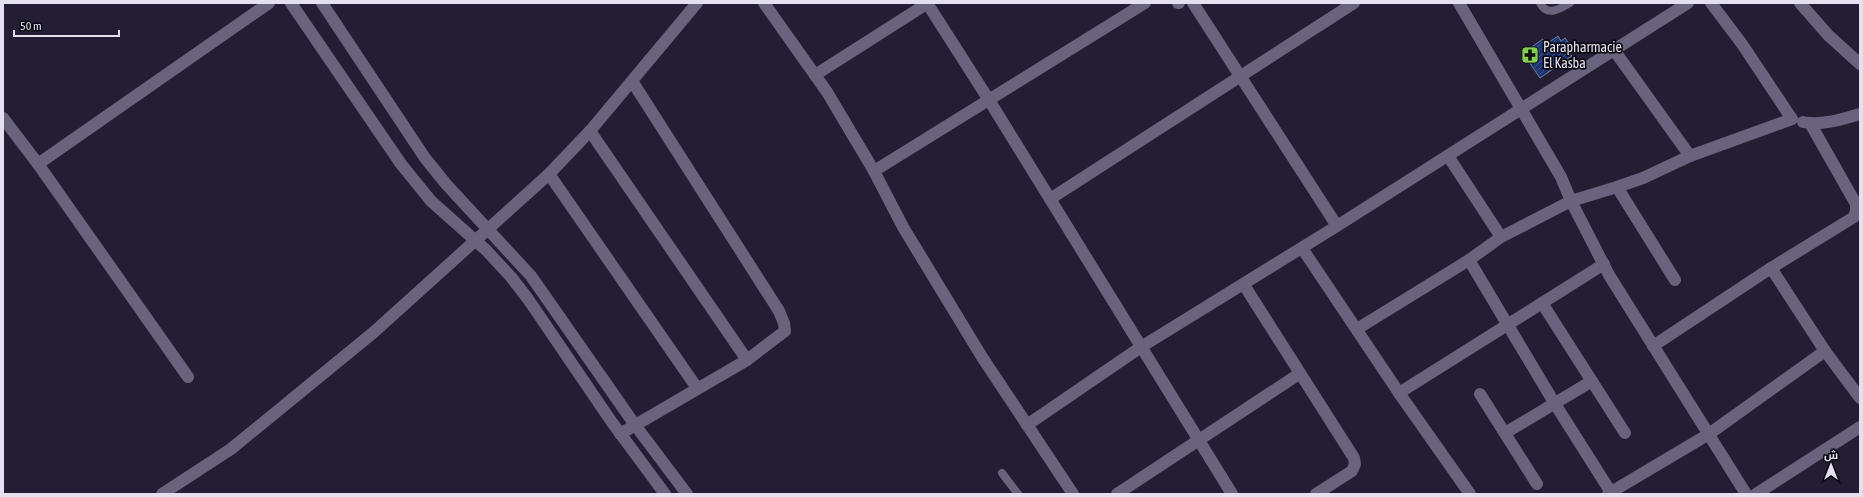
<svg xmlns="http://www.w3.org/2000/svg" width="1863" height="497" font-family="'Asap Condensed',Cairo,sans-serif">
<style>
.building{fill:url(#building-hatch);stroke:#717d96}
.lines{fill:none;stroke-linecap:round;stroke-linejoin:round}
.service{stroke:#6a637d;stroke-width:8}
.minor{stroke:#6a637d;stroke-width:12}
.tertiary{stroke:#6a637d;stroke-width:12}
.labels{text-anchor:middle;stroke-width:3.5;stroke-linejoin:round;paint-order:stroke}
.poi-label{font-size:14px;fill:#e3e0ef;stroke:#0c0913;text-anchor:start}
</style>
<defs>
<pattern id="building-hatch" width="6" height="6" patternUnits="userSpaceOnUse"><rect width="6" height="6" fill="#1c3673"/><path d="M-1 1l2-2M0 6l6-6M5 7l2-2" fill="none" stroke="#3d5387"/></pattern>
</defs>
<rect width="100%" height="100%" fill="#241d33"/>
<!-- building -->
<path class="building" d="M1558,36L1561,41L1565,38L1573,50L1569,53L1572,56L1540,78L1523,53L1543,39L1546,44Z"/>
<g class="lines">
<!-- service -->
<g class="service">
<path d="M1540,3C1547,17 1560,9 1570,3"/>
<path d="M1002,473L1018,494"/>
</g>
<!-- minor -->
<g class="minor">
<path d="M764,3L827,92L874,171L903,227L982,357L1073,494"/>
<path d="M927,3L989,100L1232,494"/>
<path d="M1178,3H1179"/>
<path d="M1193,3L1337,226"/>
<path d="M1459,3L1561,177L1571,201L1609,275L1746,494"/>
<path d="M1800,3L1828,35L1860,64"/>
<path d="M1614,50L1690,156"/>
<path d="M815,75L928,3"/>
<path d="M3,118L38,164L188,377"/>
<path d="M1803,122C1821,126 1843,119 1860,114"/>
<path d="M590,131L747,360"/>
<path d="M1448,156L1501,237"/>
<path d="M38,164L269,3"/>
<path d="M874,171L1145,3"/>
<path d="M549,174L697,388"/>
<path d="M1617,187L1675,280"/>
<path d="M1050,199L1354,3"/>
<path d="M1302,248L1399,393L1470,494"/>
<path d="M1469,260L1555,404L1612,494"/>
<path d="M1771,268L1825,351L1860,398"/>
<path d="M1244,285L1354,458L1355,464L1352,471L1316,494"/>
<path d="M1542,303L1625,433"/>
<path d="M1357,329L1469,260L1501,237L1571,201L1617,187L1643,178L1690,156L1792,119L1742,44L1711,3"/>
<path d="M1653,346L1771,268L1854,217L1856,211V204L1810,123"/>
<path d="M1399,393L1604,264"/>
<path d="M1480,394L1537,484"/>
<path d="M1027,425L1141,347L1337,226L1688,3"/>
<path d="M1505,433L1592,381"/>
<path d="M620,434L747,360L785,331L784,323L779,311L632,81"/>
<path d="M162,494L231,449L374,332L549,174L590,131L697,3"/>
<path d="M1117,494L1299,374"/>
<path d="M1608,494L1709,434L1825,351"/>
<path d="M1756,494L1860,427"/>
</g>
<!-- tertiary -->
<g class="tertiary">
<path d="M291,3L401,164L431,201L486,250L511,277L528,299L611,421L665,494"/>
<path d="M322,3L425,158L446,184L531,276L635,425L687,494"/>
</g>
</g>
<!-- icons -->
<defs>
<g id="pharmacy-square" transform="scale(0.9)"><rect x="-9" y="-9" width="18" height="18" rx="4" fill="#83d04f" stroke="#0c0913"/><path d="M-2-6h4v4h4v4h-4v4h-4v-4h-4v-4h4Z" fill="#111"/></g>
</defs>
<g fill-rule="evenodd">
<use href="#pharmacy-square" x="1530" y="55"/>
</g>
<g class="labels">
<!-- poi labels -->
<g class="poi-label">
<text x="1543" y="52">Parapharmacie<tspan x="1543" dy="16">El Kasba</tspan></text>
</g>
</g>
<!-- border -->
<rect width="1863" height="497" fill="none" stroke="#e3e0ef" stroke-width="8"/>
<!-- north arrow -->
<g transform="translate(1831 465)" stroke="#0c0913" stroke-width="3" paint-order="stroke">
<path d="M0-3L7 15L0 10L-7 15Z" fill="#e3e0ef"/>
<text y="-6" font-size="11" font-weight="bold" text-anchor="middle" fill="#e3e0ef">ش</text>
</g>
<!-- scale -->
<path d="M14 30v6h105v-6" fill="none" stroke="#e3e0ef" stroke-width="2"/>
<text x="20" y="30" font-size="12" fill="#e3e0ef" stroke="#0c0913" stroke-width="3" paint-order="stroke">50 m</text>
</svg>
